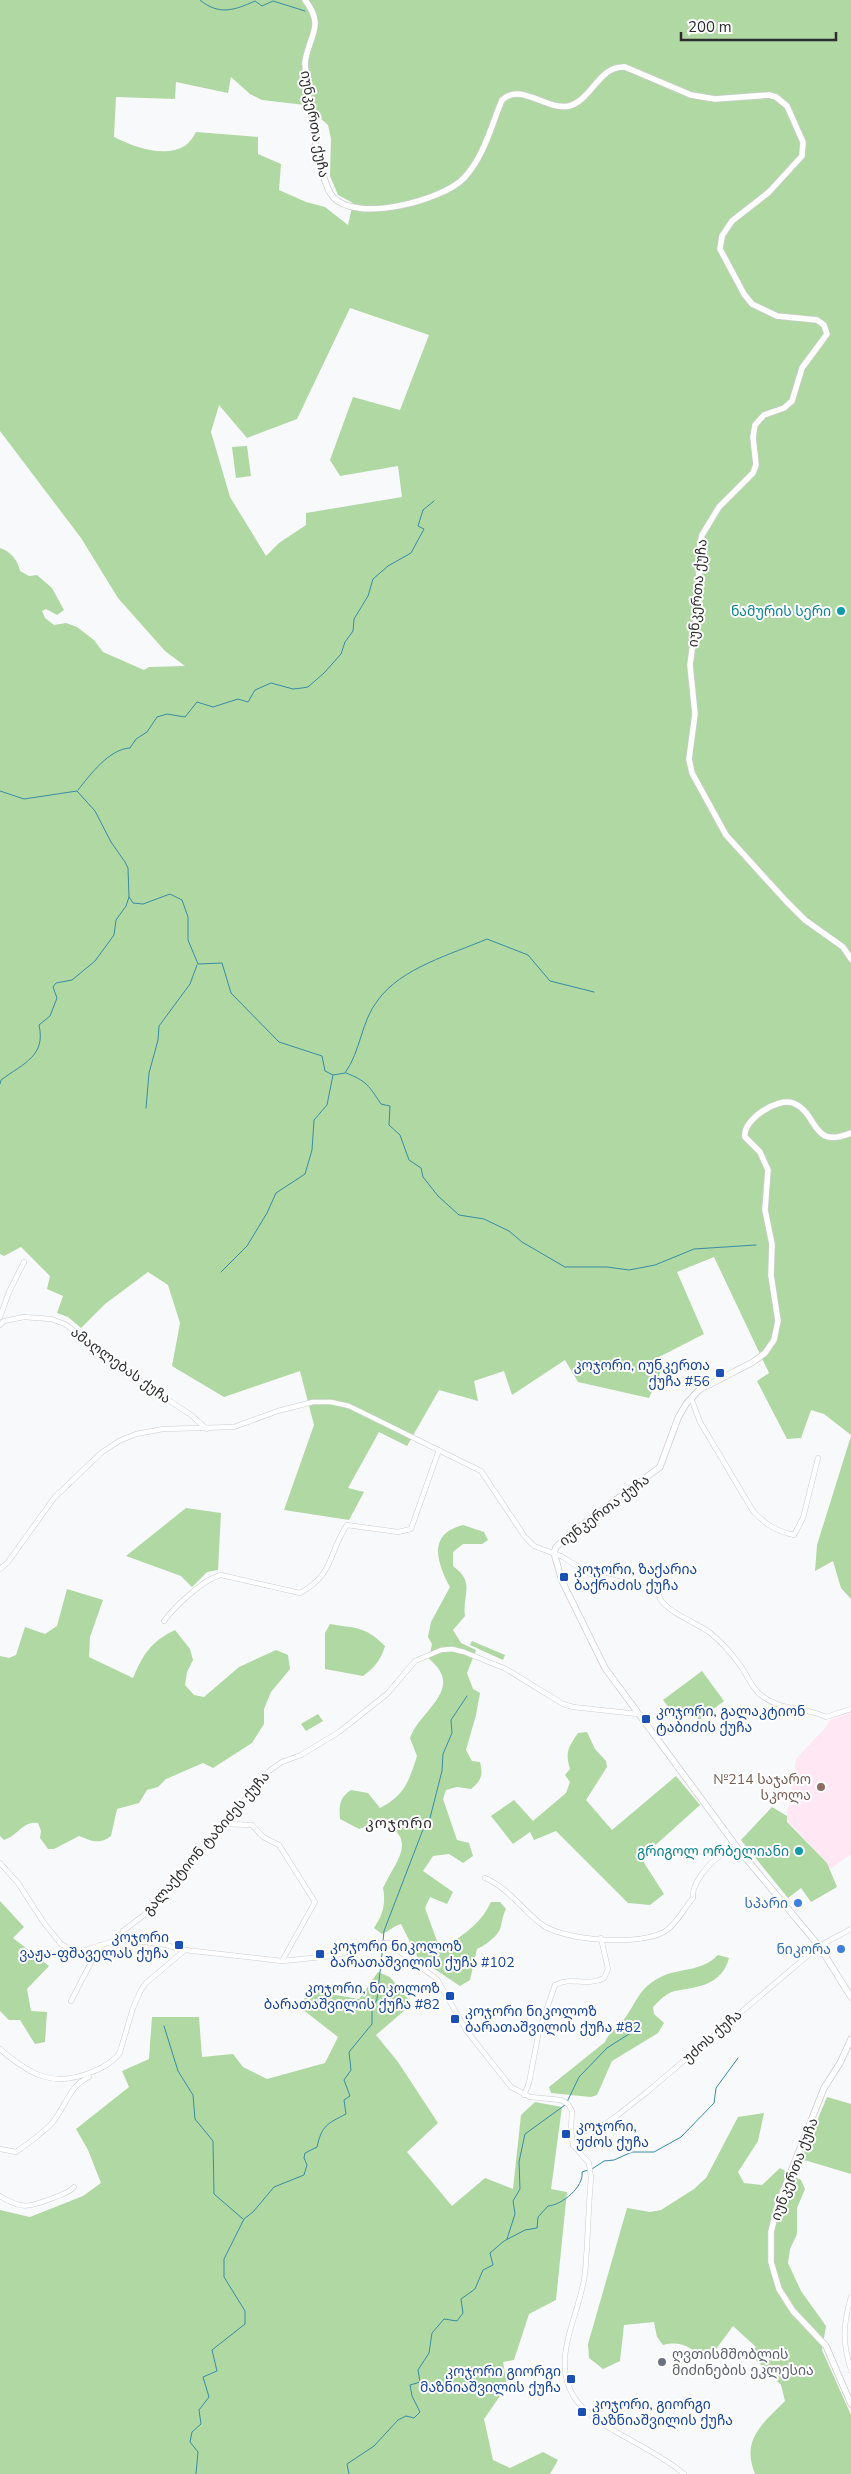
<svg xmlns="http://www.w3.org/2000/svg" width="851" height="2474" font-family="'Nunito Sans','Noto Sans Georgian',sans-serif">
<style>
.education{fill:#ffe7f4}
.green{fill:#b0d8a2;fill-rule:evenodd}
.lines{fill:none;stroke-linecap:round;stroke-linejoin:round}
.stream{stroke:#388ca4;stroke-width:1}
.street-casing{stroke:#cccdcf;stroke-width:5.5}
.secondary-casing{stroke:#cccdcf;stroke-width:7}
.street{stroke:#fff;stroke-width:4.5}
.secondary{stroke:#fff;stroke-width:5.5}
.culture-dot{fill:#0f9aa8;stroke:#fff;stroke-width:2}
.transit-dot{fill:#1a4fb4;stroke:#fff;stroke-width:2}
.education-dot{fill:#8d6e63;stroke:#fff;stroke-width:2}
.shop-dot{fill:#3f7fe0;stroke:#fff;stroke-width:2}
.worship-dot{fill:#6b7280;stroke:#fff;stroke-width:2}
.labels{text-anchor:middle;stroke-width:4;stroke-linejoin:round;paint-order:stroke}
.street-label{font-size:14px;fill:#2d2d2e;stroke:#fff}
.culture-label{font-size:14px;fill:#0d838f;stroke:#fff;text-anchor:end}
.transit-label{font-size:14px;fill:#164399;stroke:#fff;text-anchor:start}
.education-label{font-size:14px;fill:#785e54;stroke:#fff;text-anchor:end}
.shop-label{font-size:14px;fill:#366cbe;stroke:#fff;text-anchor:end}
.worship-label{font-size:14px;fill:#5b616d;stroke:#fff;text-anchor:start}
.neighbourhood-label{font-size:15px;letter-spacing:1px;fill:#2d2d2e;stroke:#fff}
</style>
<rect width="100%" height="100%" fill="#f8f9fb"/>
<!-- education -->
<path class="education" d="M851,1713V1854L829,1870L827,1863L787,1821V1816L796,1759L825,1728L831,1719Z"/>
<!-- green -->
<g class="green">
<path d="M0,0H851V1435L824,1414L811,1410L801,1438L787,1439L757,1381L769,1373L714,1257L677,1272L704,1334L655,1359L662,1369L649,1398L578,1382L565,1360L512,1395L504,1371L474,1381L478,1401L439,1390L407,1446L379,1432L348,1488L364,1492L349,1520L284,1510L314,1425L300,1371L224,1397L172,1366L180,1323L168,1285L148,1272L105,1304L81,1328L68,1317L57,1313L63,1296L47,1289L50,1276L21,1247L4,1256L0,1254V548C10,551 18,560 20,571L29,576L37,575L52,588L64,610L57,615L46,609L42,611L45,618L54,625L66,623L77,627L94,640L103,652L144,670L149,667L185,666L165,651L118,598L81,538L0,431ZM231,77L250,94L262,100L305,105L328,125L331,139L330,176L338,195L353,203L348,225L325,207L306,202L279,190L281,164L258,154V137L196,132C194,136 190,142 186,145C165,159 134,147 114,137L116,97L175,99L176,82L228,93ZM350,308L429,335L400,410L353,397L330,460L340,476L398,466L402,497L306,513V525L279,543L266,556L230,497L211,432L219,405L247,438L297,419Z"/>
<path d="M247,446L251,476L236,478L232,447Z"/>
<path d="M851,1436V1599L841,1588L833,1561L815,1571L817,1545Z"/>
<path d="M186,1508L221,1513L218,1570L207,1572L192,1587L181,1576L126,1556Z"/>
<path d="M463,1525L484,1532L488,1540L482,1544H463L453,1552V1566C476,1583 462,1594 465,1616L453,1630L461,1643L476,1650L467,1673L473,1689L480,1693L476,1715L466,1750L472,1761L480,1762C483,1775 482,1780 471,1789L457,1787L446,1790L443,1799L457,1840L469,1843L473,1856L463,1863L449,1854L433,1856L423,1871L453,1892L447,1904L430,1897L425,1908L437,1941L448,1945C466,1933 482,1922 491,1902H500L506,1909C502,1916 502,1926 499,1931C494,1939 485,1945 477,1949L470,1980L460,1986L418,1958L401,1924C393,1926 390,1931 382,1934L374,1928C383,1915 386,1903 383,1888C395,1861 420,1840 381,1821L359,1829L340,1819C339,1806 339,1798 351,1790L368,1793L380,1808C405,1795 409,1781 417,1756L410,1738C420,1710 466,1689 429,1659L432,1644L428,1637L431,1622L450,1587C437,1563 427,1534 463,1525Z"/>
<path d="M67,1589L103,1600L90,1637L89,1657L133,1678C143,1655 150,1642 175,1630L190,1649L193,1660L187,1672L185,1685L194,1695L204,1697L239,1667L276,1650L288,1655L290,1669L271,1692L264,1709V1724L252,1743L213,1768L203,1763L166,1779L158,1787L147,1790L139,1803L117,1809L111,1836C99,1845 92,1841 79,1836L54,1849H48L40,1838L41,1831L38,1823C22,1821 18,1836 4,1840L0,1836V1656L9,1658L16,1655L25,1627L45,1634L57,1626Z"/>
<path d="M330,1624C356,1629 364,1625 385,1646C381,1660 374,1668 363,1676L325,1669V1633Z"/>
<path d="M472,1641L505,1655L503,1660L470,1645Z"/>
<path d="M702,1671L724,1701L699,1720L690,1706L676,1717L663,1700Z"/>
<path d="M318,1714L323,1721L306,1731L301,1724Z"/>
<path d="M587,1732L595,1749L606,1761L607,1767L586,1800L612,1830L676,1776L700,1805L641,1858L664,1894L650,1905L628,1903L556,1831L534,1840L530,1832L513,1844L491,1816L514,1800L533,1821L566,1793L570,1782L565,1775L570,1769C565,1752 568,1748 578,1733Z"/>
<path d="M772,1807L787,1816V1822L827,1863L837,1887L811,1902L801,1888L788,1898L741,1840Z"/>
<path d="M0,1901L24,1927L13,1938L49,1966L27,1989L31,2011L47,2012L45,2042L35,2044L20,2020H9L0,2011Z"/>
<path d="M718,1955L729,1958C722,1985 698,1987 675,1991C666,1993 659,2001 653,2007L654,2014L664,2023L658,2033L612,2061L597,2095L591,2097L551,2093L549,2087L605,2042C609,2033 613,2031 619,2025C638,2005 635,1988 665,1975C684,1968 702,1971 718,1955Z"/>
<path d="M378,1972L390,1977L412,2004L376,2035L398,2062L438,2123L407,2152L452,2206L485,2178L513,2189L521,2115L535,2102L562,2107L551,2189L567,2192L556,2300L529,2314L514,2360L503,2362L507,2386L484,2419L493,2460L510,2468L543,2452L558,2460L550,2474H0V2210L30,2217L83,2196L101,2183L88,2150L76,2129L129,2087L122,2071L149,2059L152,2017H199L202,2057L233,2054L243,2067L267,2079L325,2063L338,2037L297,2005L313,1991L359,1999Z"/>
<path d="M827,2097L851,2104V2174L801,2159Z"/>
<path d="M764,2113L758,2141L738,2172L744,2183L762,2185L780,2168L801,2180L805,2189L797,2208V2234L790,2249L788,2263L801,2291L826,2326L822,2350L851,2415V2474H755C741,2440 762,2424 785,2401L781,2385L750,2354L756,2347L733,2326L708,2360C691,2349 683,2340 663,2345L657,2337L654,2322L624,2325L620,2361L603,2369L589,2358L588,2344L627,2208L650,2212L661,2210L694,2189L706,2178L738,2117Z"/>
</g>
<g class="lines">
<!-- stream -->
<g class="stream">
<path d="M200,0C219,16 235,10 255,1L262,6L273,1L305,11"/>
<path d="M78,790C90,775 109,749 130,748L136,739L147,732L157,717L167,714L185,717L197,702L213,707L238,699L248,702L255,690L271,683L293,689L302,688L308,687L324,673L341,654L345,642L353,631L354,619L368,596L373,579L388,566L411,553L424,529L418,526L423,510L434,501"/>
<path d="M0,791L24,799L77,791L95,811L111,842L125,862L128,868L129,897L133,903L143,904L170,894L182,900L188,917V940L198,964L222,963L231,993L279,1042L322,1056L325,1071L333,1075L345,1073C361,1051 361,1021 378,1000C401,968 452,954 487,939L528,955L550,981L594,992"/>
<path d="M346,1073C367,1081 369,1086 381,1104L390,1106L389,1125L400,1135L409,1160L421,1168L423,1177L438,1196L459,1215L484,1219L509,1231L522,1242L565,1267H607L629,1270L655,1265L694,1249L756,1245"/>
<path d="M0,1084L1,1080C24,1063 46,1056 39,1025L50,1016L57,998L53,987L56,983L72,980L95,961L114,935L116,920L126,906L129,897"/>
<path d="M146,1108L149,1073L158,1040L159,1026L190,984L197,965"/>
<path d="M221,1272L247,1246L267,1213L276,1193L305,1174L312,1150L314,1120L327,1105L333,1075"/>
<path d="M383,1941L384,1931L422,1832L430,1818L442,1771L443,1754L452,1733L451,1720L467,1696"/>
<path d="M164,2026L178,2071L193,2095L195,2119L213,2141L214,2194L243,2219"/>
<path d="M567,2102L579,2077L607,2048L629,2034L641,2021"/>
<path d="M592,2169L604,2161L614,2160L632,2152H654L681,2137L714,2103L716,2088L738,2058"/>
<path d="M507,2239L515,2214L513,2201L520,2189L519,2162L525,2134L565,2105"/>
<path d="M196,2474L198,2452L190,2442L192,2432L201,2424L199,2410L209,2397L203,2377L217,2371L212,2350L245,2324V2311L224,2277V2259L244,2219L253,2212L274,2187L304,2175L307,2165L304,2158L305,2153L317,2147C322,2125 327,2124 346,2114L344,2100L350,2096L344,2080L351,2070L349,2052L372,2024V2011L377,1999L383,1945"/>
<path d="M349,2474L347,2464L374,2446L398,2420L406,2416L414,2418L420,2412L412,2396L410,2385L420,2382L418,2370L429,2353L432,2333L444,2319L457,2321L463,2313L461,2299L475,2289L483,2270L493,2265L490,2253L504,2241L525,2230L537,2228L538,2217L548,2206C562,2205 584,2187 582,2172L588,2170"/>
</g>
<!-- street casing -->
<g class="street-casing">
<g id="street">
<path d="M0,1317L9,1292L24,1262"/>
<path d="M0,1325L4,1321L24,1317L51,1319L65,1324L132,1376L191,1415L207,1429"/>
<path d="M691,1398L700,1422L753,1511C766,1525 776,1531 794,1535L803,1518L818,1458"/>
<path d="M0,1569L8,1562L54,1498L101,1453L119,1441L136,1434L163,1429L234,1427L278,1411L313,1402H331L349,1406L481,1471L525,1537L534,1546L561,1556L590,1574L658,1591C657,1609 696,1622 709,1632C722,1642 733,1655 742,1668C749,1678 752,1689 762,1696C782,1711 805,1707 826,1717L851,1709"/>
<path d="M164,1621C174,1607 205,1578 221,1575L300,1593C335,1574 328,1553 347,1525L398,1532L411,1529L439,1450"/>
<path d="M224,1824L252,1825L263,1837L279,1845L315,1902L282,1961"/>
<path d="M0,1863L18,1883L44,1923L61,1944L72,1950L83,1951L120,1939L161,1944L185,1950L282,1961L332,1956L378,1943H388L437,1979L466,2030L511,2087L530,2097L561,2100L568,2104L572,2111L571,2130L573,2145L589,2163L591,2178C588,2210 588,2242 585,2273C580,2319 542,2369 585,2410C611,2434 655,2449 684,2474"/>
<path d="M485,1878C507,1887 522,1909 541,1924C563,1941 644,1947 667,1930C677,1923 685,1907 693,1898C691,1884 709,1863 720,1856C726,1853 733,1851 739,1850"/>
<path d="M120,1939L123,1931L144,1915L169,1888L269,1771L282,1762L301,1755L339,1732L387,1694L415,1661L441,1650L452,1649L464,1652L506,1669L563,1704L573,1707L638,1714"/>
<path d="M71,2001L100,1945"/>
<path d="M0,2049C30,2075 53,2088 92,2072C102,2068 114,2062 120,2052L133,2008L141,1990L146,1983L185,1950"/>
<path d="M524,2095L529,2083L539,2031L555,1985C571,1976 588,1987 604,1978L608,1969L601,1938"/>
<path d="M573,2145L614,2118L647,2092L819,1946L851,1929"/>
<path d="M0,2149L16,2152C29,2143 42,2134 53,2122C65,2107 70,2085 89,2077"/>
<path d="M0,2196C22,2210 30,2207 53,2198C62,2194 67,2194 74,2187"/>
<path d="M851,2297C843,2325 842,2341 851,2370"/>
</g>
</g>
<!-- secondary casing -->
<g class="secondary-casing">
<g id="secondary">
<path d="M305,0C326,27 308,36 305,63C307,90 317,178 333,197C356,223 442,201 464,178C484,157 491,126 502,100C521,82 547,111 569,106C592,100 599,65 625,67L691,95L715,99L769,95L776,97L787,106L803,142L802,156L769,192L732,221L722,236L720,249L744,294L752,304L777,316L817,320L824,325L827,334L802,368L792,401L784,408L764,415L755,425L753,437L756,465L753,473L719,507L702,535L699,550V598L690,665L695,714L689,759L692,773L726,835L786,901L805,920L843,947L851,959"/>
<path d="M851,1133C810,1150 819,1113 793,1103C778,1097 742,1120 745,1137L760,1152L768,1170L765,1210L772,1244L771,1275L778,1321L774,1340L765,1353L753,1362L699,1390L686,1404L678,1418L660,1467L570,1534L556,1547L554,1553L562,1581L605,1668L739,1850L819,1946L851,1997"/>
<path d="M851,2039L840,2063L824,2088L778,2204L771,2232V2262L779,2289L793,2311L826,2346L851,2404"/>
</g>
</g>
<!-- street -->
<use href="#street" class="street"/>
<!-- secondary -->
<use href="#secondary" class="secondary"/>
</g>
<!-- markers -->
<g class="culture-dot">
<circle cx="841" cy="611" r="5"/>
<circle cx="799" cy="1851" r="5"/>
</g>
<g class="transit-dot">
<rect x="715" y="1368" width="10" height="10" rx="2.5"/>
<rect x="559" y="1572" width="10" height="10" rx="2.5"/>
<rect x="641" y="1714" width="10" height="10" rx="2.5"/>
<rect x="174" y="1940" width="10" height="10" rx="2.5"/>
<rect x="315" y="1949" width="10" height="10" rx="2.5"/>
<rect x="445" y="1991" width="10" height="10" rx="2.5"/>
<rect x="450" y="2014" width="10" height="10" rx="2.5"/>
<rect x="561" y="2129" width="10" height="10" rx="2.5"/>
<rect x="566" y="2374" width="10" height="10" rx="2.5"/>
<rect x="577" y="2407" width="10" height="10" rx="2.5"/>
</g>
<circle class="education-dot" cx="821" cy="1787" r="5"/>
<g class="shop-dot">
<circle cx="798" cy="1903" r="5"/>
<circle cx="841" cy="1949" r="5"/>
</g>
<circle class="worship-dot" cx="662" cy="2362" r="5"/>
<g class="labels">
<!-- street labels -->
<g class="street-label">
<text transform="translate(315 124) rotate(80)" y="5">იუნკერთა ქუჩა</text>
<text transform="translate(697 593) rotate(-85)" y="5">იუნკერთა ქუჩა</text>
<text transform="translate(121 1365) rotate(36)" y="5">ამაღლებას ქუჩა</text>
<text transform="translate(604 1510) rotate(-37)" y="5">იუნკერთა ქუჩა</text>
<text transform="translate(206 1843) rotate(-49)" y="5">გალაქტიონ ტაბიძეს ქუჩა</text>
<text transform="translate(712 2036) rotate(-41)" y="5">უძოს ქუჩა</text>
<text transform="translate(794 2169) rotate(-69)" y="5">იუნკერთა ქუჩა</text>
</g>
<!-- culture labels -->
<g class="culture-label">
<text x="831" y="616">ნამურის სერი</text>
<text x="789" y="1856">გრიგოლ ორბელიანი</text>
</g>
<!-- transit labels -->
<g class="transit-label">
<text x="710" y="1370" text-anchor="end">კოჯორი, იუნკერთა<tspan x="710" dy="16">ქუჩა #56</tspan></text>
<text x="574" y="1574">კოჯორი, ზაქარია<tspan x="574" dy="16">ბაქრაძის ქუჩა</tspan></text>
<text x="656" y="1716">კოჯორი, გალაკტიონ<tspan x="656" dy="16">ტაბიძის ქუჩა</tspan></text>
<text x="169" y="1942" text-anchor="end">კოჯორი<tspan x="169" dy="16">ვაჟა-ფშაველას ქუჩა</tspan></text>
<text x="330" y="1951">კოჯორი ნიკოლოზ<tspan x="330" dy="16">ბარათაშვილის ქუჩა #102</tspan></text>
<text x="440" y="1993" text-anchor="end">კოჯორი, ნიკოლოზ<tspan x="440" dy="16">ბარათაშვილის ქუჩა #82</tspan></text>
<text x="465" y="2016">კოჯორი ნიკოლოზ<tspan x="465" dy="16">ბარათაშვილის ქუჩა #82</tspan></text>
<text x="576" y="2131">კოჯორი,<tspan x="576" dy="16">უძოს ქუჩა</tspan></text>
<text x="561" y="2376" text-anchor="end">კოჯორი გიორგი<tspan x="561" dy="16">მაზნიაშვილის ქუჩა</tspan></text>
<text x="592" y="2409">კოჯორი, გიორგი<tspan x="592" dy="16">მაზნიაშვილის ქუჩა</tspan></text>
</g>
<!-- education labels -->
<g class="education-label">
<text x="811" y="1784">№214 საჯარო<tspan x="811" dy="16">სკოლა</tspan></text>
</g>
<!-- shop labels -->
<g class="shop-label">
<text x="788" y="1908">სპარი</text>
<text x="831" y="1954">ნიკორა</text>
</g>
<!-- worship labels -->
<g class="worship-label">
<text x="672" y="2359">ღვთისმშობლის<tspan x="672" dy="16">მიძინების ეკლესია</tspan></text>
</g>
<!-- neighbourhood labels -->
<g class="neighbourhood-label">
<text x="399" y="1828">კოჯორი</text>
</g>
</g>
<!-- scale -->
<path d="M681 32v8h155v-8" fill="none" stroke="#2d2d2e" stroke-width="2.5"/>
<text x="688" y="32" font-size="15" fill="#2d2d2e" stroke="#ffffff" stroke-width="4" paint-order="stroke">200 m</text>
</svg>
